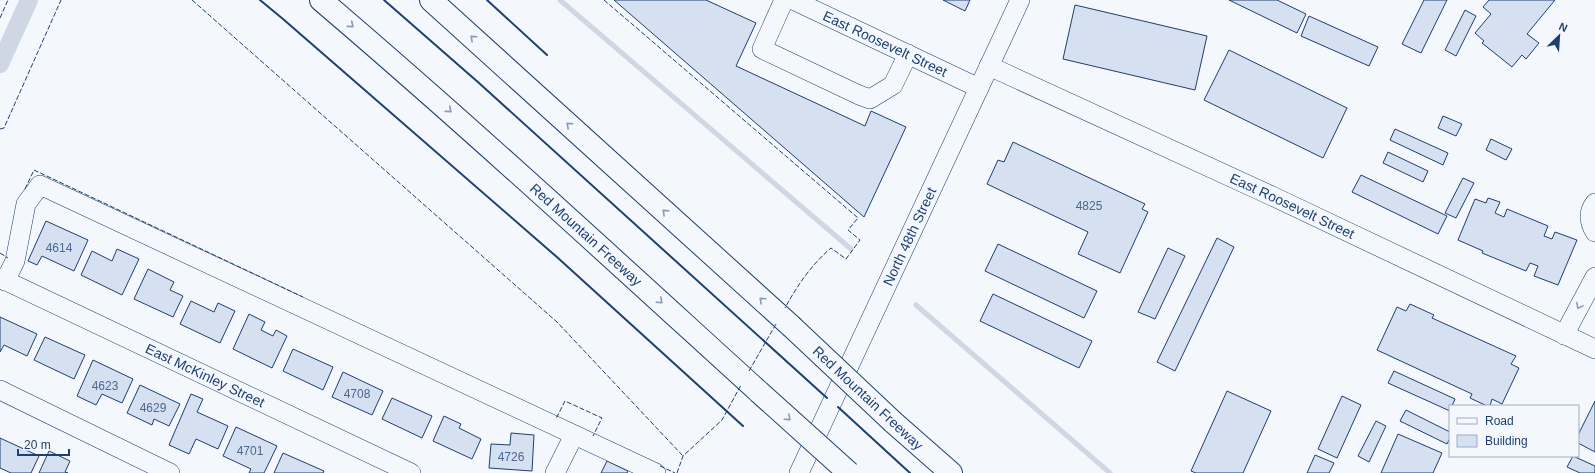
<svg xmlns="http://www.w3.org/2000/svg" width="1595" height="473" font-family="Helvetica,sans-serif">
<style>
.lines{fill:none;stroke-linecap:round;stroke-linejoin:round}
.stream{stroke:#cfd7e4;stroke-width:5}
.canal{stroke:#cfd7e4;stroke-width:18}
.building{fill:#d5e0f0;stroke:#1d3f73}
.minor-casing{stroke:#1d3f73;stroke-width:20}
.highway-casing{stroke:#1d3f73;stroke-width:24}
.minor{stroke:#f4f7fb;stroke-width:19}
.highway{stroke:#f4f7fb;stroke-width:22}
.highway-bridge-casing{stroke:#1d3f73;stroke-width:24;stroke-linecap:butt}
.highway-bridge{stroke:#f4f7fb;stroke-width:22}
.fence{stroke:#1d3f73;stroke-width:1;stroke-dasharray:5 2;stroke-linecap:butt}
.wall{stroke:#1d3f73;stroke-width:2}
.oneway{stroke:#889bb7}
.labels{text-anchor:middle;stroke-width:3;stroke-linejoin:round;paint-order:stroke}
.number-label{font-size:12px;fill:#4b6792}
.street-label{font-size:14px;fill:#1d3f73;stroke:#f4f7fb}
</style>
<rect width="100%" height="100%" fill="#f4f7fb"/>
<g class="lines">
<!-- stream -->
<g class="stream">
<path d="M560,0L851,249"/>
<path d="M916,305L1110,473"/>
</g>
<!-- canal -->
<path class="canal" d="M0,64L29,0"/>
</g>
<!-- building -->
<g class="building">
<path d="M614,0H706L756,23L736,66L865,126L871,111L906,127L864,217Z"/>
<path d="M943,0H970L965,11Z"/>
<path d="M1229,0H1277L1306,14L1297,33Z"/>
<path d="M1424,0H1447L1421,53L1402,44Z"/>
<path d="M1489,0H1555L1527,34L1539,43L1526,59L1522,55L1512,67L1482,43L1484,41L1475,33L1491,14L1483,7Z"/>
<path d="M1075,5L1207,36L1195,90L1063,59Z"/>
<path d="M1465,10L1476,16L1456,56L1445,50Z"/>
<path d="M1309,16L1378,47L1369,66L1301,36Z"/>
<path d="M1229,50L1347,108L1323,158L1204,100Z"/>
<path d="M1443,116L1462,124L1456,136L1438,128Z"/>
<path d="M1395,129L1448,153L1443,165L1390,140Z"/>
<path d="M1491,139L1512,149L1506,160L1486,150Z"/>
<path d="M1013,142L1145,204L1142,209L1148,212L1120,273L1078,254L1088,232L987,184L998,160L1004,162Z"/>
<path d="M1388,152L1428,171L1423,182L1383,163Z"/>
<path d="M1361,175L1447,216L1438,234L1352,192Z"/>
<path d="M1463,178L1474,183L1456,218L1445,213Z"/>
<path d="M1488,198L1500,202L1495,213L1504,217L1507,209L1548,226L1544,236L1552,239L1555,232L1577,240L1558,285L1534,276L1538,266L1530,263L1526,271L1482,253L1483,251L1458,240L1475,199L1486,203Z"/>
<path d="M46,221L88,240L74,271L42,256L37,265L28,261Z"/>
<path d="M1217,238L1234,247L1175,371L1157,362Z"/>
<path d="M998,244L1097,291L1084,318L985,271Z"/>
<path d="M1168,248L1185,256L1155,319L1138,312Z"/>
<path d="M117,249L139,259L122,295L81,275L92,251L112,261Z"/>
<path d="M148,269L174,282L170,290L183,296L173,317L134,299Z"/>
<path d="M993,294L1092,341L1079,368L980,321Z"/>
<path d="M191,301L214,312L218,303L235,311L220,343L180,324Z"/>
<path d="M1410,304L1434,315L1432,318L1516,356L1511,364L1519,368L1502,404L1492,399L1490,406H1487L1470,398L1472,394L1377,350L1397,307L1406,311Z"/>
<path d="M249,314L265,322L261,330L273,336L276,330L287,336L272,368L233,349Z"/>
<path d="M0,317L37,334L27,356L4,345L0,352Z"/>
<path d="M45,337L85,355L74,379L34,360Z"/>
<path d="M293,349L333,367L323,390L283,371Z"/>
<path d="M93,360L133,379L122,403L102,394L96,405L77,396Z"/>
<path d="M1394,371L1455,399L1452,406H1450V411L1388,383Z"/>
<path d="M343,372L383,391L372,415L332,397Z"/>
<path d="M140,385L180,404L169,426L154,419L152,425L127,413Z"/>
<path d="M1227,391L1271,411L1243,473H1196L1191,471Z"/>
<path d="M191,394L203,399L197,412L228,426L218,449L196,439L189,454L169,445Z"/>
<path d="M1342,396L1361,405L1337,458L1318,449Z"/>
<path d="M392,398L432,416L422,438L382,419Z"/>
<path d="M1595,401V452L1578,443V435Z"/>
<path d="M1406,410L1450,432V438L1447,444L1400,421Z"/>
<path d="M444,416L461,424L459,428L481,439L472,459L433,441Z"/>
<path d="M1376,421L1386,426L1369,462L1358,456Z"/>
<path d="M236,427L277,446L264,473H249L251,469L223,456Z"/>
<path d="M511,433L534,435L532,471L489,468L491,444L510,445Z"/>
<path d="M1398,434L1442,453L1433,473H1381Z"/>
<path d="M0,438L39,456L31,473H11L0,468Z"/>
<path d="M49,451L70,461L65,472L68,473H39Z"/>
<path d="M283,453L324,471L323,473H274Z"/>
<path d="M1315,455L1334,463L1329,473H1307Z"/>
<path d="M1573,456L1595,466V473H1580L1567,467Z"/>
<path d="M607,461L628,471L627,473H601Z"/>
</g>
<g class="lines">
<!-- minor casing -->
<g class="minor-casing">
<g id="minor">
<path d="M784,0L762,49L859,95L870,99L893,85L908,54"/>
<path id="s1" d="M793,0L979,88"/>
<path id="s2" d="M989,66L1272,196L1595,349"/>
<path d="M1595,203C1588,212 1589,222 1595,232"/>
<path id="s3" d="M0,278L411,473"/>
<path d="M5,281L15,261L26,204L40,185L656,473"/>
<path d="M1564,335L1595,277"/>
<path d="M0,390L170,473"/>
<path d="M555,473L574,435"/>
<path id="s4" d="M799,473L1020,0"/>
</g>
</g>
<!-- highway casing -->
<g class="highway-casing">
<g id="highway">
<path id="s5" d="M321,0C470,127 614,260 759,392"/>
<path d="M431,0L791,326"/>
<path d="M893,422L951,473"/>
</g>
</g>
<!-- minor -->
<use href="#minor" class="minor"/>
<!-- highway -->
<use href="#highway" class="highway"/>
<!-- highway-bridge casing -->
<g class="highway-bridge-casing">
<g id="highway-bridge">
<path d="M791,326L893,422"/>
<path d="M759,392L849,473"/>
</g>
</g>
<!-- highway-bridge -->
<use href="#highway-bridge" class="highway-bridge"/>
<!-- fence -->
<g class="fence">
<path d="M192,0L557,322L683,456"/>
<path d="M604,0L858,218L848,230L860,240L846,259L831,248C811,265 797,286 785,308"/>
<path d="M0,18L8,0"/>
<path d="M0,129L4,128L61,0"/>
<path d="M25,189L34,170L303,297"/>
<path d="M0,253L8,258"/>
<path d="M749,371L776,324"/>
<path d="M556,417H557L565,401L602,418L593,436"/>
<path d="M660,466L675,473"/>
<path d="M677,473L683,456L722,420L741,385"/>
</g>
<!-- wall -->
<g class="wall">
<path d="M260,0L283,19L558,258L743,426"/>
<path d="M384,0L479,83L827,398"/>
<path d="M487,0L547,55"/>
<path d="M838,407L910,473"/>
</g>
</g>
<!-- one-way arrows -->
<defs><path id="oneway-chevron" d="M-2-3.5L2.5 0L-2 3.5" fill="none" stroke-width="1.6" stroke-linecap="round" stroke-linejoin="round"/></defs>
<g class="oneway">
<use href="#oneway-chevron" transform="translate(351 25) rotate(40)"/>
<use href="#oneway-chevron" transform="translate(473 38) rotate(-138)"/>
<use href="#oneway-chevron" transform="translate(449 110) rotate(41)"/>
<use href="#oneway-chevron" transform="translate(569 125) rotate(-138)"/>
<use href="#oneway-chevron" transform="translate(665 212) rotate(-138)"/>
<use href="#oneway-chevron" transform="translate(762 300) rotate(-138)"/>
<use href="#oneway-chevron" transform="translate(660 301) rotate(42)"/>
<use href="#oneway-chevron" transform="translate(1579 306) rotate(118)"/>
<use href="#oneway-chevron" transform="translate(788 418) rotate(42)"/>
</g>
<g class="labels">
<!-- number labels -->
<g class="number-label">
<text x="1089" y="210">4825</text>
<text x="59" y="252">4614</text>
<text x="105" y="390">4623</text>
<text x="357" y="398">4708</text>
<text x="153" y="412">4629</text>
<text x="250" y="455">4701</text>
<text x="511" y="461">4726</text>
</g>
<!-- street labels -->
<g class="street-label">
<text dy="5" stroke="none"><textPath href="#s1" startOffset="102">East Roosevelt Street</textPath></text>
<text dy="5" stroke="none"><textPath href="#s2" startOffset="334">East Roosevelt Street</textPath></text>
<text dy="5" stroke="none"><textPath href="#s5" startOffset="354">Red Mountain Freeway</textPath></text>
<text dy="5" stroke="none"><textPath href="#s4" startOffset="261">North 48th Street</textPath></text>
<text dy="5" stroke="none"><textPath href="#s3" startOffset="227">East McKinley Street</textPath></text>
<text transform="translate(868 398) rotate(43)" y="5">Red Mountain Freeway</text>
</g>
</g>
<!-- legend -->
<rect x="1449" y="405" width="130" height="52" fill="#f4f7fb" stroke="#9eadc5"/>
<rect x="1457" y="418" width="20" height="6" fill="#f4f7fb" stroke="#9eadc5"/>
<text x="1485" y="425" font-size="12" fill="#1d3f73">Road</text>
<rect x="1457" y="435" width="20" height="12" fill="#d5e0f0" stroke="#9eadc5"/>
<text x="1485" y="445" font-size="12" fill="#1d3f73">Building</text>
<!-- north arrow -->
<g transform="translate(1559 36) rotate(25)" stroke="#f4f7fb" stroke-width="3" paint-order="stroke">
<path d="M0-3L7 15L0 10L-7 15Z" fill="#1d3f73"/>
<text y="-6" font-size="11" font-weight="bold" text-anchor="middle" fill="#1d3f73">N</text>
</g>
<!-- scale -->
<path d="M18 449v6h51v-6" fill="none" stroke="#1d3f73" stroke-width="2"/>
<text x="24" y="449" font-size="12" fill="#1d3f73" stroke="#f4f7fb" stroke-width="3" paint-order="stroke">20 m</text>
</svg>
